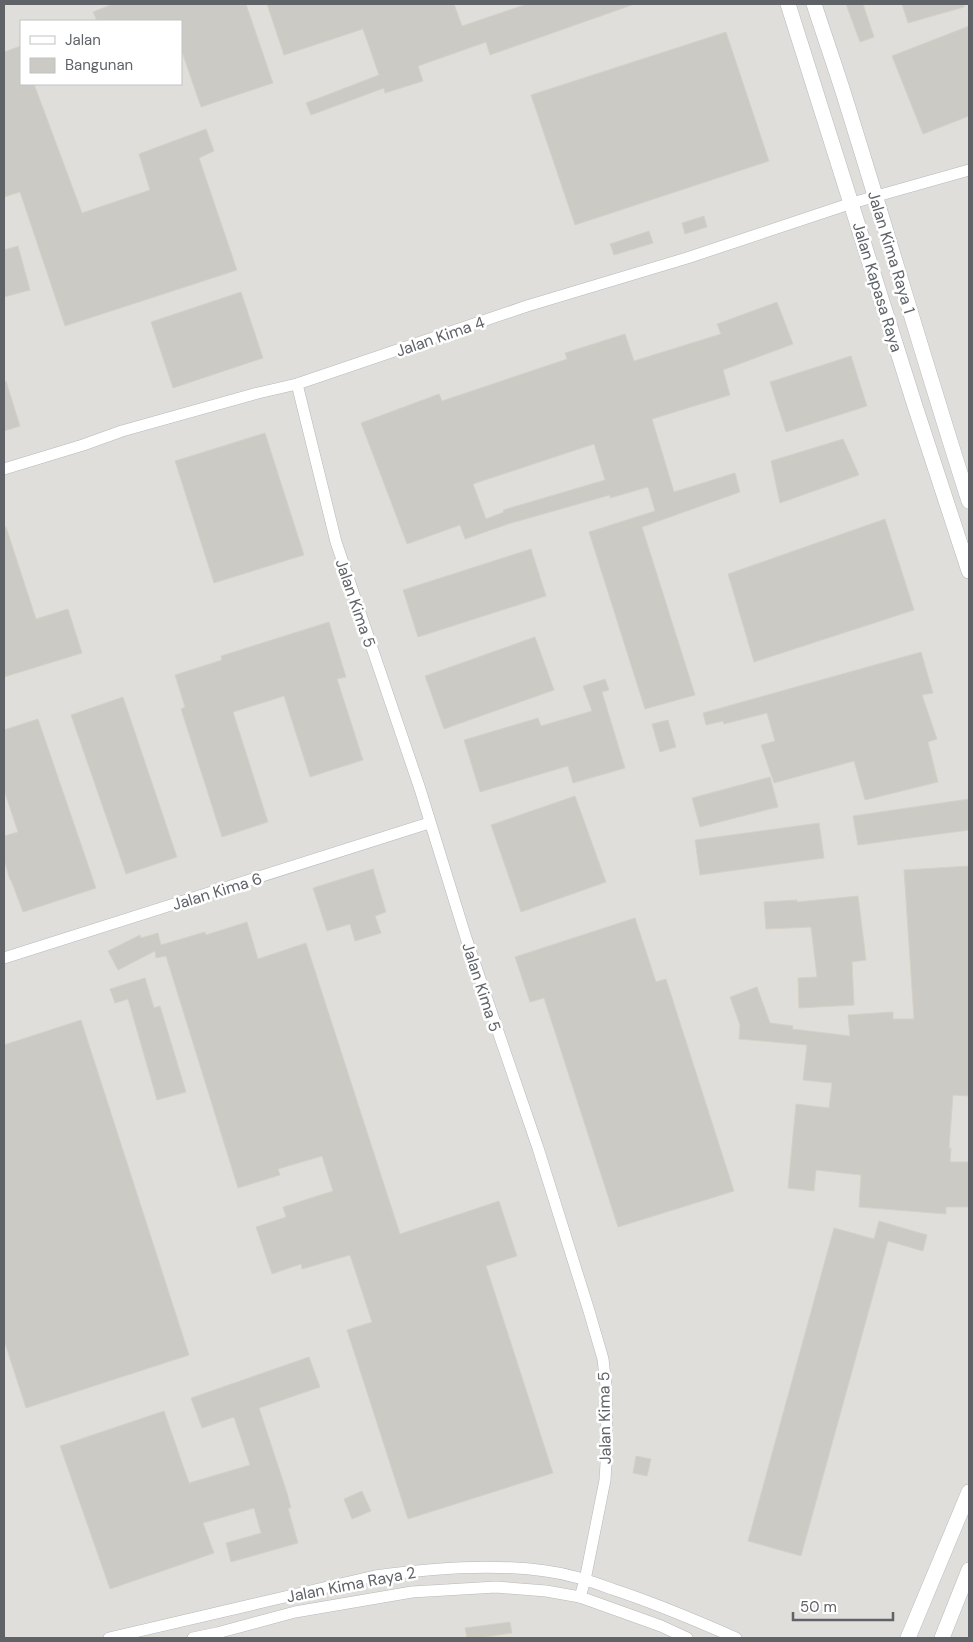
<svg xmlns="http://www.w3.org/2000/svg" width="973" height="1642" font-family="'DM Sans',sans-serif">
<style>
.industrial{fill:#e0deda;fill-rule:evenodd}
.building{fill:#cccac5;stroke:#d6d1c6;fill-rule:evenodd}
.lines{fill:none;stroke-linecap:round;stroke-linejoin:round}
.street-casing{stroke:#b5b8bc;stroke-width:12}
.secondary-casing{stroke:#b6babf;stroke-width:16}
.street{stroke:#fff;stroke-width:11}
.secondary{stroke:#fff;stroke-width:15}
.labels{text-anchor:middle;stroke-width:5;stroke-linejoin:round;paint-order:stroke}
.street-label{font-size:16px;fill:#5f6368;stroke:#fff}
</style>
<rect width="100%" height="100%" fill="#f1efe8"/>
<!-- industrial -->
<path class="industrial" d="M4,4H969V1638H4ZM21,21H181V84H21Z"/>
<!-- building -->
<g class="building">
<path d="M113,4H246L273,83L201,107L181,49V21H97L93,12Z"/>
<path d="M267,4H454L462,26L527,4H632V5L490,55L486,42L418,66L423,81L385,93L384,88L311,115L306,103L379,75L363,29L284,55Z"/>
<path d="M846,4H863L874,37L860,42Z"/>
<path d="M902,4H964V7L908,23Z"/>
<path d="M969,26V116L923,134L892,56Z"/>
<path d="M726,32L769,161L575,225L531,95Z"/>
<path d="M21,46V84H34L82,213L150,190L139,154L206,129L214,151L199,158L237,270L65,326L20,192L4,197V52Z"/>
<path d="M704,216L707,227L685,234L682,223Z"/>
<path d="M649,231L653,243L614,255L610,244Z"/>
<path d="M18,246L30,290L4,297V250Z"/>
<path d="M241,292L263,358L173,388L151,322Z"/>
<path d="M777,302L793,344L723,370L730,395L652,419L674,492L735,473L740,492L642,527L695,695L645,709L589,532L655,511L648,487L610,498V495L508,524L465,539L460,525L407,544L361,423L439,394L442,401L567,359L565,353L625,334L634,361L721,334L717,324ZM594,444L605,480L503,510L504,512L486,519L473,484Z"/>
<path d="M851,356L867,406L786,432L770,382Z"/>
<path d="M6,381L20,426L4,431V382Z"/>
<path d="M265,433L304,555L214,583L175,461Z"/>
<path d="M843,439L859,475L780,503L771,461Z"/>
<path d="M885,519L914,610L754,662L728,574Z"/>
<path d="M4,527H6L36,619L68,609L82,653L4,677Z"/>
<path d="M531,549L546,596L418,637L403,590Z"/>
<path d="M329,622L346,677L337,679L363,760L310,777L284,696L233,712L268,822L222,837L181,709L185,707L175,675L222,660L221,656Z"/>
<path d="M535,637L554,690L444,729L425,676Z"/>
<path d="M921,652L933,693L922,695L937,739L928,742L938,782L865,800L854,761L774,783L761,745L775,741L767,713L724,724L723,721L706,725L703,713Z"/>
<path d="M605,679L609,690L602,692L625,768L573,783L568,766L480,792L464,740L538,718L541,726L592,711L583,686Z"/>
<path d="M123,697L177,857L126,874L71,715Z"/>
<path d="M38,719L96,888L23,912L11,880H10L4,859V836L18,832L4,790V730Z"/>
<path d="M668,720L676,747L660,752L652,724Z"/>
<path d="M770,777L778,807L700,827L692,798Z"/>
<path d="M575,796L606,882L521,912L491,825Z"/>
<path d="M969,799V830L858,845L853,816Z"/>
<path d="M819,823L824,858L700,875L695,840Z"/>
<path d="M969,866V1096L953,1095L949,1148H951L950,1162H969V1207H946V1214L859,1207L861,1175L816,1170L814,1191L788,1188L796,1104L829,1108L832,1083L803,1080L807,1045L739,1039L740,1025L730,997L757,987L770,1023L793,1026L792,1029L850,1036L848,1015L893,1012V1019H914L904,870Z"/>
<path d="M373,869L386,912L375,916L381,933L355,941L350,924L327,931L313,888Z"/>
<path d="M858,896L866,960L852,962L854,1005L799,1008L798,978L817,977L811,927L766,929L764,902L797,900V902Z"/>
<path d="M635,918L656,982L666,979L734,1191L618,1227L544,998L530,1002L515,957Z"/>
<path d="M247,922L258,959L306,943L400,1234L499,1201L517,1256L486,1266L553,1473L408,1519L347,1330L372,1322L350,1255L302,1269L301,1264L272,1274L256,1227L286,1217L283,1207L333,1191L322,1156L278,1169L280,1175L238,1188L166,956L156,958L155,951L118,970L108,951L140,935L141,938L158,933L161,945L205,932L206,935Z"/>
<path d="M145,978L154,1008L160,1006L186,1092L157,1100L128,999L115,1003L110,989Z"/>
<path d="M81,1020L189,1355L26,1408L4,1340V1045Z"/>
<path d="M879,1221L927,1235L923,1251L888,1241L801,1556L748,1541L834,1228L874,1239Z"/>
<path d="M309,1357L320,1387L259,1408L287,1493L291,1508H288L298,1543L231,1562L226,1543L261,1533L254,1508L203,1523L214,1553L110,1589L60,1446L164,1411L189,1483L250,1465L234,1417L202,1428L191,1398Z"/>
<path d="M636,1456L651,1459L647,1476L633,1473Z"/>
<path d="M362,1491L371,1511L352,1519L344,1499Z"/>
<path d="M510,1622L512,1633L479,1638H467L465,1628Z"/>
</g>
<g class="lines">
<!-- street casing -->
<g class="street-casing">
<g id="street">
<path d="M297,384L336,542L420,789L466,938L538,1148L589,1311L603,1359L606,1386L607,1446L605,1480L585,1580L580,1597"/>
<path d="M4,469L83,445L122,431L258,393L297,384L527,306L687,258L852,203L969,170"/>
<path d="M4,958L429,823"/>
<path d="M109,1638L375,1576C431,1568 490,1563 546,1571C569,1574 591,1581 612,1589C655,1603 695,1620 736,1638"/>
<path d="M193,1638L217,1633L295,1612L412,1592L496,1587L546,1591L580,1597L661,1626L687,1638"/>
</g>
</g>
<!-- secondary casing -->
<g class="secondary-casing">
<g id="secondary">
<path d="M788,4L915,406L969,571"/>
<path d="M814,4C824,35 835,66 845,98C887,232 926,367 969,501"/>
<path d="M908,1638L969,1492"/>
<path d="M942,1638L969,1570"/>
</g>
</g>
<!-- street -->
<use href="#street" class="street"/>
<!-- secondary -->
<use href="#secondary" class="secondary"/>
</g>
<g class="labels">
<!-- street labels -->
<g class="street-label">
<text transform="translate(892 252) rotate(73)" y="6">Jalan Kima Raya 1</text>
<text transform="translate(878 287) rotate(73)" y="6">Jalan Kapasa Raya</text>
<text transform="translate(440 336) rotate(-19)" y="6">Jalan Kima 4</text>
<text transform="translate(356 603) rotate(71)" y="6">Jalan Kima 5</text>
<text transform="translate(217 891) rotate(-17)" y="6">Jalan Kima 6</text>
<text transform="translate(482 987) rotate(72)" y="6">Jalan Kima 5</text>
<text transform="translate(604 1418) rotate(-91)" y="6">Jalan Kima 5</text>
<text transform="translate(351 1584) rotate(-11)" y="6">Jalan Kima Raya 2</text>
</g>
</g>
<!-- border -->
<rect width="973" height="1642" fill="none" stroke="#5f6368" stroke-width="10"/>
<!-- legend -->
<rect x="20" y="20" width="162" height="65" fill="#ffffff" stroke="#bfc1c3"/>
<rect x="30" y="36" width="25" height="8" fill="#ffffff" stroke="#bfc1c3"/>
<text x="65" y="45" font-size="15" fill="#5f6368">Jalan</text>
<rect x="30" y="58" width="25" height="15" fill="#cccac5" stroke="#bfc1c3"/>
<text x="65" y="70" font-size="15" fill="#5f6368">Bangunan</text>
<!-- scale -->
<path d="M793 1612v8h100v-8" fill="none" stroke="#5f6368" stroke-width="2.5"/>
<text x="800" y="1612" font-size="15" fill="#5f6368" stroke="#ffffff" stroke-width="4" paint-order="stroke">50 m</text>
</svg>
